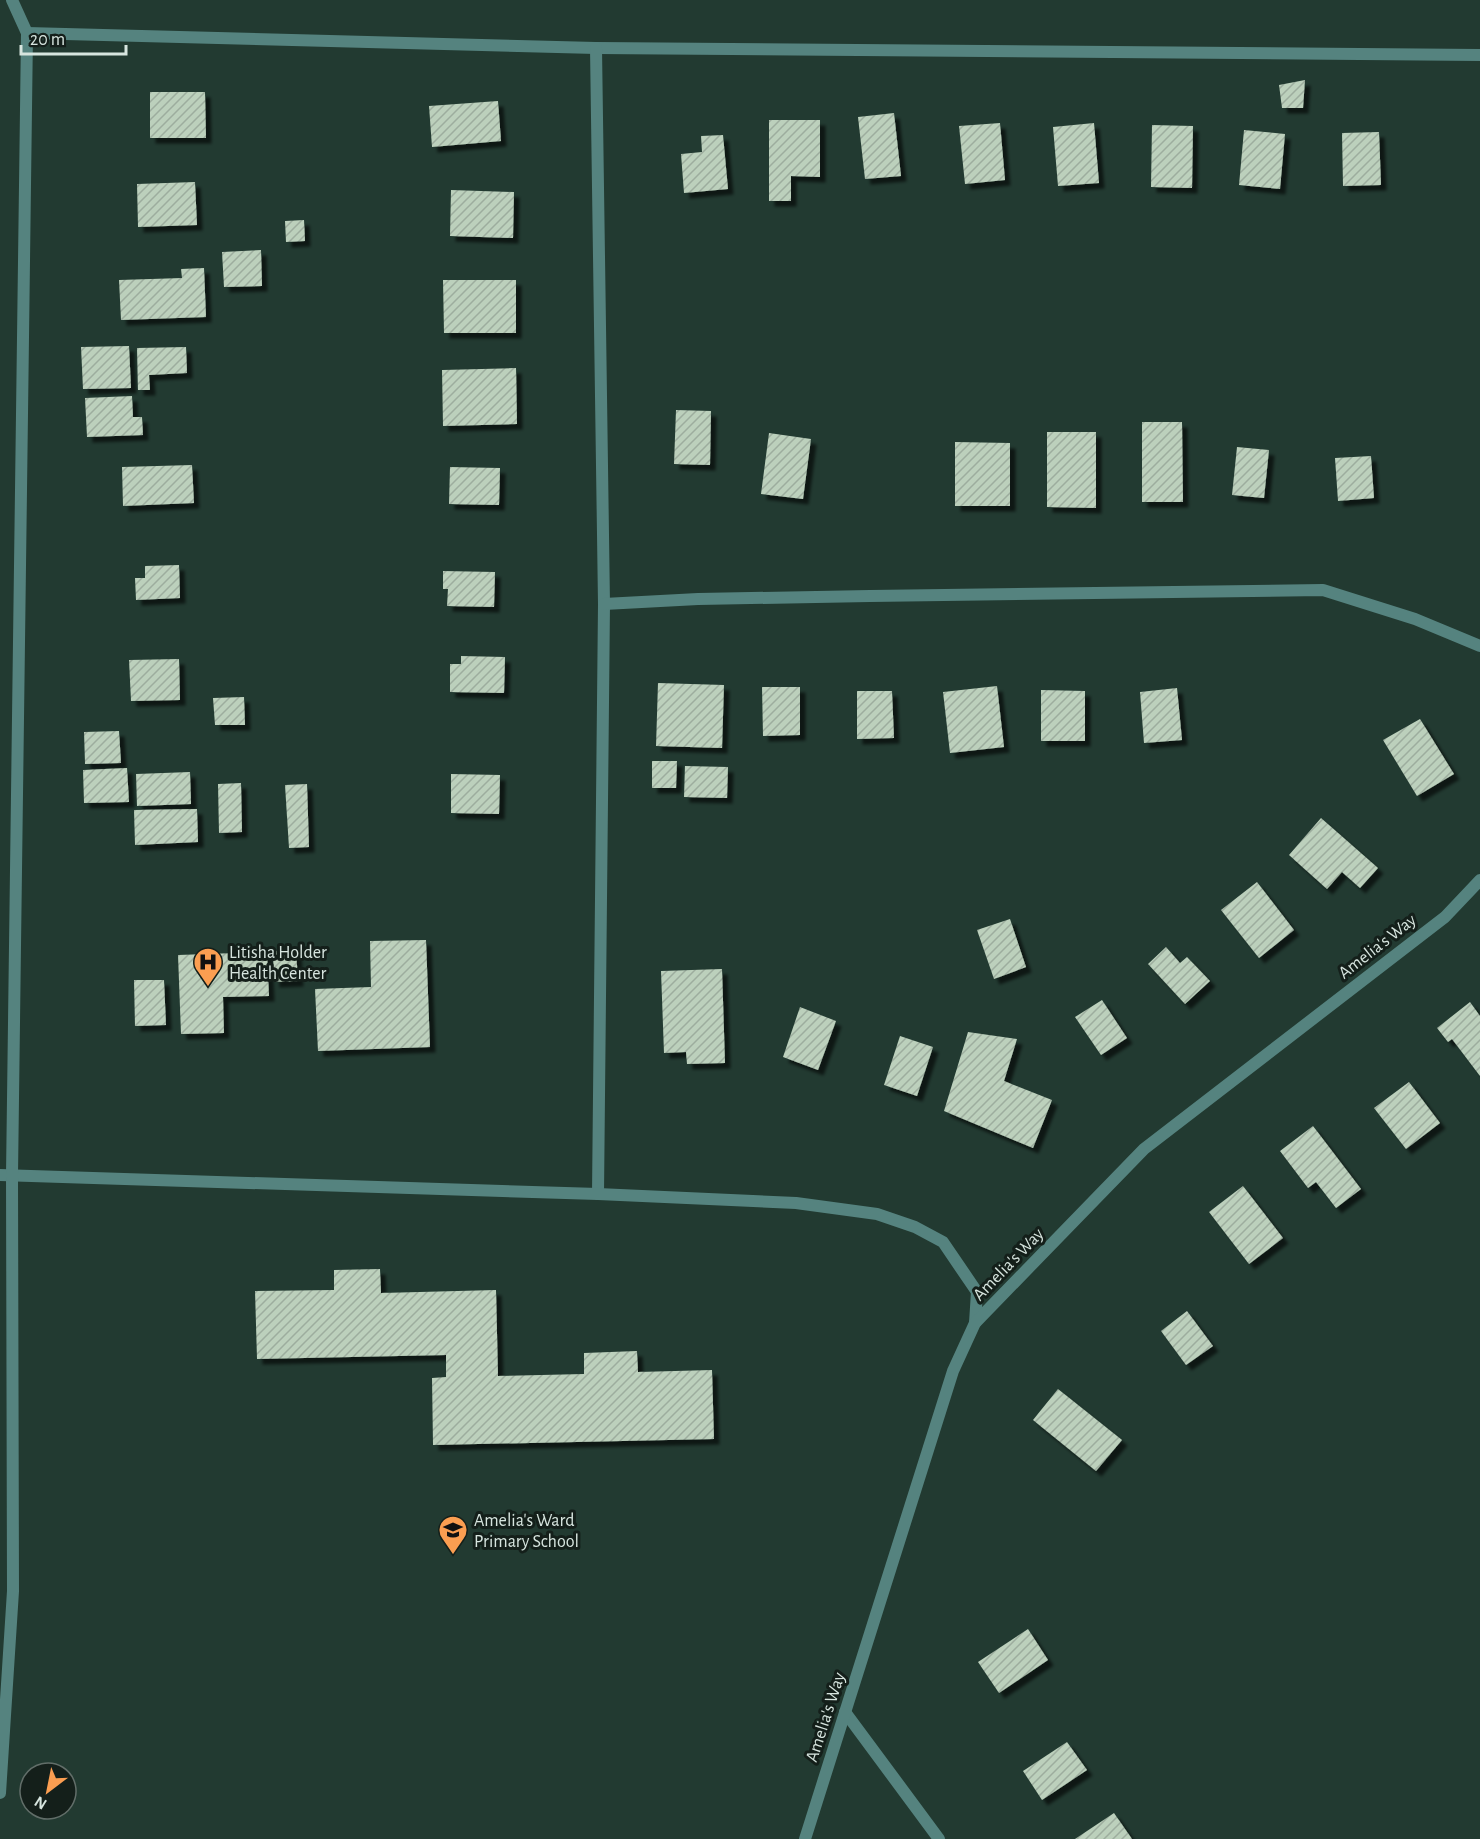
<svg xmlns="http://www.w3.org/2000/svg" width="1480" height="1839" font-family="'Alegreya Sans',sans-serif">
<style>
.building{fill:url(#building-hatch);filter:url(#shadow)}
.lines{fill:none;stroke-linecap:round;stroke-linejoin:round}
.minor{stroke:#55837f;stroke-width:12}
.labels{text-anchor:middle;stroke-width:6;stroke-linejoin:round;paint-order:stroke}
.street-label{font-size:18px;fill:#d7e5df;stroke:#141f1a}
.poi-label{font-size:18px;fill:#d7e5df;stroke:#141f1a;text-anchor:start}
</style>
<defs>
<pattern id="building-hatch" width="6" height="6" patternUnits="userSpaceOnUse" patternTransform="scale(1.5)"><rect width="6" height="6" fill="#bcd0bc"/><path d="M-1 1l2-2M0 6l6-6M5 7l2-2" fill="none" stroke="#9dad9e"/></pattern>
<filter id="shadow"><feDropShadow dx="5.5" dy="5.5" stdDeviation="1.5" flood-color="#0009"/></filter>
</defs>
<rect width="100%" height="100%" fill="#223a31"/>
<!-- building -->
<g class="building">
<path d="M1305,80L1303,108H1282L1279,85Z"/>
<path d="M150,92H205L206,138H150Z"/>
<path d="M498,101L501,141L432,147L429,106Z"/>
<path d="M894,113L901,176L865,179L858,117Z"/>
<path d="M769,120H820V177L791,176V201H769Z"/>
<path d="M1000,123L1005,180L965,184L959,126Z"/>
<path d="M1094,123L1099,183L1058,186L1053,127Z"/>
<path d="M1152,125L1193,126L1192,188L1151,187Z"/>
<path d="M1244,130L1285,134L1280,189L1239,185Z"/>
<path d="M1379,132L1381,185L1343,186L1342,133Z"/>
<path d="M723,135L728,189L684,193L681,154L702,152L701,136Z"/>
<path d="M195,182L197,225L138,227L137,184Z"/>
<path d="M451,190L514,192L513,238L450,236Z"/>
<path d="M304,220L305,241L286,242L285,221Z"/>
<path d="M261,250L262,286L224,287L222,252Z"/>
<path d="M204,268L206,317L121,320L119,280L182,278L181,269Z"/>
<path d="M443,280H516V333H444Z"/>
<path d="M129,346L131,388L83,389L81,347Z"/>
<path d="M186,347L187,373L149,375L150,390H138L137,348Z"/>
<path d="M516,368L517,424L443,426L442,370Z"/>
<path d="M132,396L133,417H142L143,435L87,437L85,398Z"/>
<path d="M676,410L711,411L710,465L674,464Z"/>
<path d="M1142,422H1182L1183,502H1142Z"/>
<path d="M1047,432H1096V508L1047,507Z"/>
<path d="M769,433L811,439L803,499L761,494Z"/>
<path d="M955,442L1010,443V506H955Z"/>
<path d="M1237,447L1269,450L1264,498L1232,495Z"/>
<path d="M1371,456L1374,498L1338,501L1335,458Z"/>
<path d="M192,465L194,503L123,506L122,467Z"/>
<path d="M450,467L500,468L499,505L449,504Z"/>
<path d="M179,565L180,598L136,600L135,578H145V566Z"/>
<path d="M443,571L495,572L494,607L447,606L448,589H443Z"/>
<path d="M461,656L505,657L504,693L450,692V664H461Z"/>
<path d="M179,659L180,700L131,701L129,660Z"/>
<path d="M658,683L724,685L722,748L656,746Z"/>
<path d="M997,686L1004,747L950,753L943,692Z"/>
<path d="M762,687H800V735L763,736Z"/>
<path d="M1177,688L1182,740L1144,743L1140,692Z"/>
<path d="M1041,690L1085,691V741H1041Z"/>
<path d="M857,691H892L894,738L857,739Z"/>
<path d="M244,697L245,725H215L213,698Z"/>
<path d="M1420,719L1454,774L1417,796L1383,740Z"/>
<path d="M119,731L121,763L85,764L84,732Z"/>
<path d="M652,761H677L676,788H652Z"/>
<path d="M685,766L728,767L727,798L684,797Z"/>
<path d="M127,768L129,802L84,803L83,770Z"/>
<path d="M190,772L191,804L137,806L136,774Z"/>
<path d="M451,774L500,775L499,814L451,813Z"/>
<path d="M241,783L242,832L219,833L218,784Z"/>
<path d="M307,784L309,847L289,848L285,785Z"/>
<path d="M197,809L198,842L135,845L134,810Z"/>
<path d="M1321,818L1378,868L1360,888L1342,872L1327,889L1289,855Z"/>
<path d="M1257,882L1294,930L1259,958L1221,910Z"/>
<path d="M1010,919L1026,967L994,979L977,930Z"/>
<path d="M426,940L430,1047L318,1051L315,989L371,987L370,941Z"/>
<path d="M1166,947L1180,963L1187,957L1210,981L1185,1004L1148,964Z"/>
<path d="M296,950L298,981L274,982L273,951Z"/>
<path d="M267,952L269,996L223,997L224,1033L181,1034L178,955Z"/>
<path d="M722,969L725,1063L687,1064L686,1052L664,1053L661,971Z"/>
<path d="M134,980H164L166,1025L135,1026Z"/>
<path d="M1102,1000L1127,1038L1101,1055L1075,1017Z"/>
<path d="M1470,1002L1480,1016V1076L1452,1039L1448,1042L1437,1028Z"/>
<path d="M800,1007L836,1021L818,1070L783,1057Z"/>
<path d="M968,1032L1017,1039L1004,1081L1052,1100L1033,1148L944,1111Z"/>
<path d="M900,1036L933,1047L917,1096L884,1085Z"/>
<path d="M1409,1082L1440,1123L1406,1149L1374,1108Z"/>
<path d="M1313,1126L1361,1189L1336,1208L1316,1182L1308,1188L1280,1151Z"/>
<path d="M1243,1186L1283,1238L1249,1264L1209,1212Z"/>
<path d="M380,1269L381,1293L496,1290L498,1376L584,1374V1353L637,1351L638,1372L712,1370L714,1439L433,1445L432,1378L446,1377V1355L257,1359L255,1291L334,1290V1270Z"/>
<path d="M1187,1311L1213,1346L1186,1365L1161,1331Z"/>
<path d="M1058,1389L1122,1440L1096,1471L1033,1420Z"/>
<path d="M1028,1629L1048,1660L999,1693L978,1662Z"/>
<path d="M1067,1742L1087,1770L1042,1800L1023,1771Z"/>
<path d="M1114,1813L1132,1839H1075Z"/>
</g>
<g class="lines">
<!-- minor -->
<g class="minor">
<path d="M27,33L596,48L1480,55"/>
<path d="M596,48L604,604L598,1194"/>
<path d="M604,604L698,599L870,596L1323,590L1415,619L1480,646"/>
<path d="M0,1175L598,1194L796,1203L877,1214L915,1227L943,1242L977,1292L975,1323"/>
<path d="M845,1712L939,1839"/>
<path d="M0,1793L13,1591L12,1175L27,33L12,0"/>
<path d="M805,1839L953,1371L975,1323L1144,1149L1445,917L1480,880"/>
</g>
</g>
<!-- icons -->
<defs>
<g id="hospital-pin" transform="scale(1.5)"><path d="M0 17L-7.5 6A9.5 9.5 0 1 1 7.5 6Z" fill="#fb9e51" stroke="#141f1a"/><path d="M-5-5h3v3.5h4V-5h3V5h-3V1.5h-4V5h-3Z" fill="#111"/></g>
<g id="school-pin" transform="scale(1.5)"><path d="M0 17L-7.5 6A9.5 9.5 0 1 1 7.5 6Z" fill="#fb9e51" stroke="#141f1a"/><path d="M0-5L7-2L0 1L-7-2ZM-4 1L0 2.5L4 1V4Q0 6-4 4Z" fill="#111"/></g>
</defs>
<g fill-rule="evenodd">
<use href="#hospital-pin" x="208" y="962"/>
<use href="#school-pin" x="453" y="1530"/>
</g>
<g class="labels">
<!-- street labels -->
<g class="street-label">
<text transform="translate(1377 946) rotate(-38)" y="6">Amelia's Way</text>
<text transform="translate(1008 1264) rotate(-46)" y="6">Amelia's Way</text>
<text transform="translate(825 1717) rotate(-72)" y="6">Amelia's Way</text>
</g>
<!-- poi labels -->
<g class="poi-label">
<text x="229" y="958">Litisha Holder<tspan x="229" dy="21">Health Center</tspan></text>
<text x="474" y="1526">Amelia's Ward<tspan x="474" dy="21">Primary School</tspan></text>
</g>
</g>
<!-- north arrow -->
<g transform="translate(48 1791) rotate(212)"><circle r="28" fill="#141f1a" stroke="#626e69" stroke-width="1.5"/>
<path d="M0-4.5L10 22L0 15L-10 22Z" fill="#fb9e51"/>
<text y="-9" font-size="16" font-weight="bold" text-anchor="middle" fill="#d7e5df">N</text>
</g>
<!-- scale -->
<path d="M21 45v9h105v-9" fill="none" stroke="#d7e5df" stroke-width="3"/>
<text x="30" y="45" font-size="18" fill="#d7e5df" stroke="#141f1a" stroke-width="4.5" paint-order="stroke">20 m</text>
</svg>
